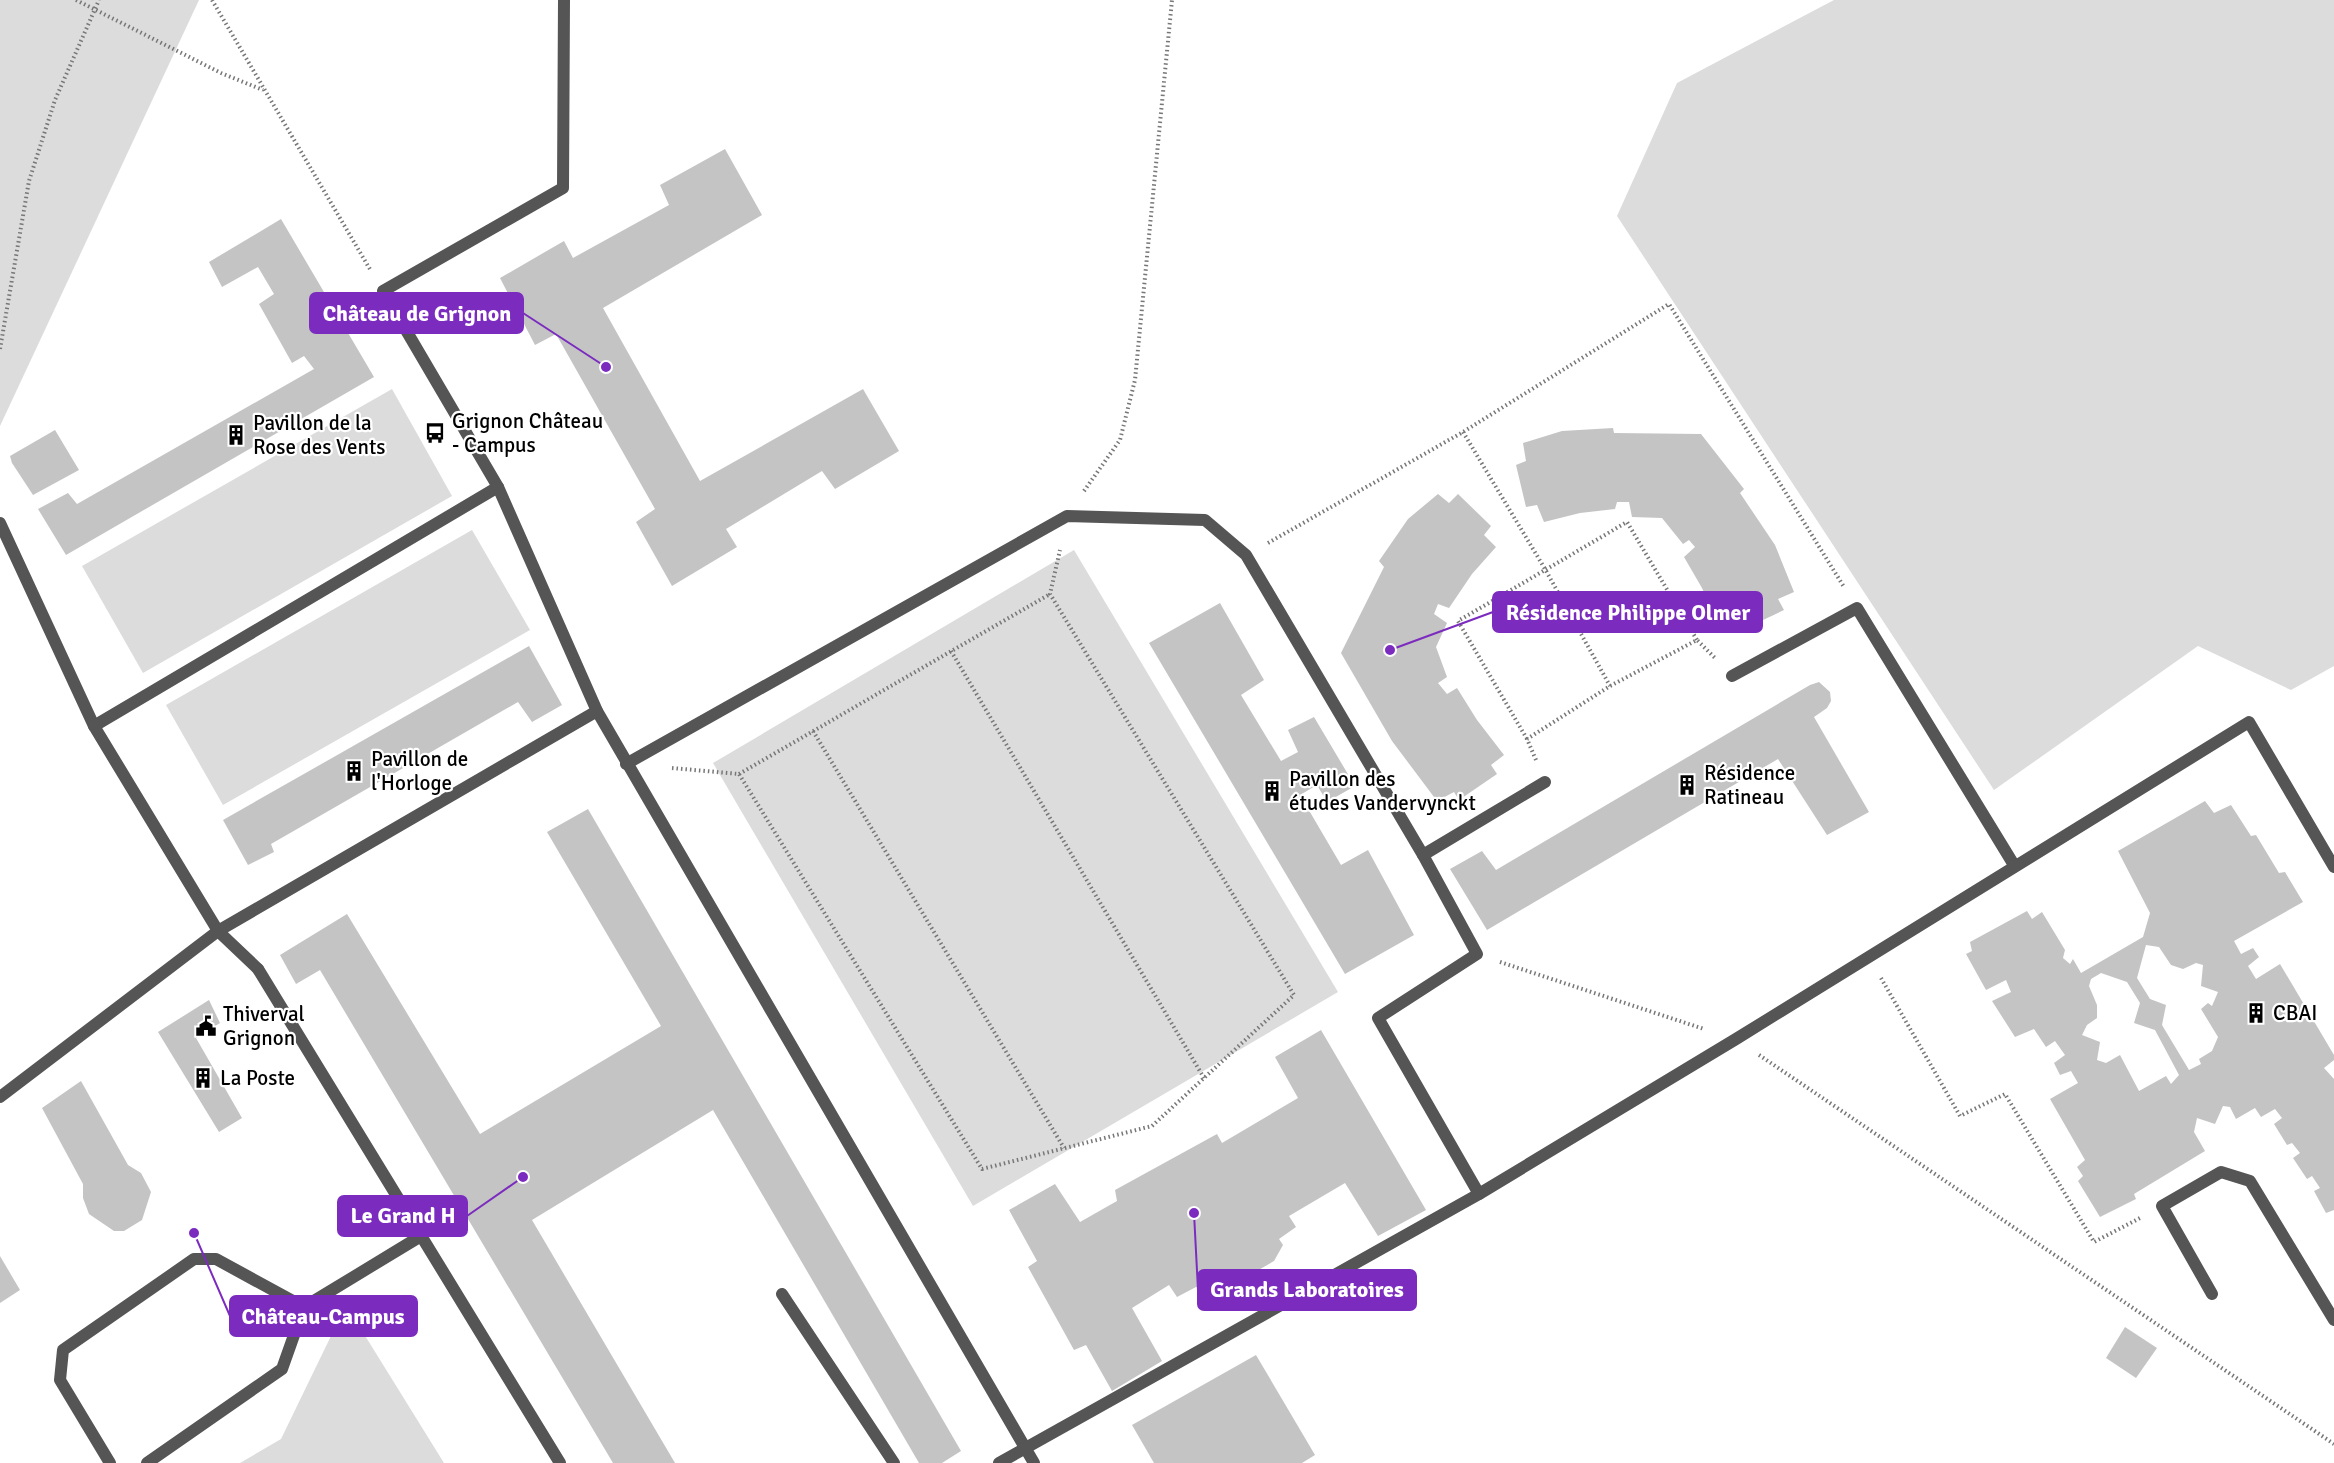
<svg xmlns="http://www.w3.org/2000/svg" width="2334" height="1463" font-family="Signika,sans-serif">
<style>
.green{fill:#dcdcdc}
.building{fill:#c4c4c4;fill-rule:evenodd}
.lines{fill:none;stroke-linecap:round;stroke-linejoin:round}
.path{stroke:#777;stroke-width:4;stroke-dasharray:1.5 3;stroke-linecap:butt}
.service{stroke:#555;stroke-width:12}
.minor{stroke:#555;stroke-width:12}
.labels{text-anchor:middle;stroke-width:4.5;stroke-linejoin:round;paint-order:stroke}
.poi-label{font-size:21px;fill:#000;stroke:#fff;text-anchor:start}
.leader{fill:none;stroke:#7b2cbf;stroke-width:2}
.callout-dot{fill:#7b2cbf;stroke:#fff;stroke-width:2}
.callout{fill:#7b2cbf;stroke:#7b2cbf;stroke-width:2}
.callout-label{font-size:22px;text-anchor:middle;font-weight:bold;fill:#fff}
</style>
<rect width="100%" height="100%" fill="#fff"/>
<!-- green -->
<g class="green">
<path d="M0,0H199L0,426Z"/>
<path d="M1834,0H2334V666L2291,690L2198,646L1994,790L1617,216L1677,83Z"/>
<path d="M392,389L452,496L143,673L82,566Z"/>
<path d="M472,530L530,630L223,805L166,705Z"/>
<path d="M1074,550L1338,992L973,1206L713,763Z"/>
<path d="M346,1305L444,1463H240L281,1439Z"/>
</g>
<!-- building -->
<g class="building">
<path d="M725,149L762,215L603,308L700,481L863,389L899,451L835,489L822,471L726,529L737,547L672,586L636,522L655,509L556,334L535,345L500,278L564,241L573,258L669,205L660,185Z"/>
<path d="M281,219L374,377L66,555L38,509L68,493L77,504L314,369L304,356L292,363L259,304L274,294L258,267L222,287L209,262Z"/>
<path d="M1613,428L1614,433L1701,434L1744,489L1740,493L1775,545L1794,592L1778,599L1784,610L1742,630L1737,619L1719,625L1702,588L1684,557L1695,547L1689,540L1683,544L1662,518L1632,517L1629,502H1617L1615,509L1580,513L1544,522L1537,505L1526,507L1516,465L1526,461L1523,443L1562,431Z"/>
<path d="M55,430L79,470L33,495L12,463L10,456Z"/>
<path d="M1438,494L1449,503L1458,494L1491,526L1484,535L1496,547L1472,574L1449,608L1438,604L1434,614L1447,623L1436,647L1447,677L1438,683L1447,694L1457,688L1477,720L1504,755L1491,765L1497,774L1459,800L1454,792L1437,801L1392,741L1341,653L1384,567L1379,561L1408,519Z"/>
<path d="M1220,603L1264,680L1241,695L1281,761L1298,752L1288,730L1314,717L1355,786L1327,802L1317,785L1300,795L1341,865L1368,850L1414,935L1345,974L1149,643Z"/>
<path d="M529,646L562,705L532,722L518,702L271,844L274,852L248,865L223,820Z"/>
<path d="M1819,682L1830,692L1831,701L1827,708L1814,717L1869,812L1827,835L1778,759L1487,930L1450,869L1482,851L1496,870L1810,685Z"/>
<path d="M2205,801L2214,813L2231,805L2251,836L2256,835L2279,873L2285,872L2303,902L2234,941L2241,954L2253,948L2259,957L2248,966L2256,979L2280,964L2334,1055V1060L2324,1068L2334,1079V1210L2326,1213L2314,1191L2320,1188L2312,1176L2307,1179L2293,1158L2300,1153L2292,1143L2287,1145L2274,1124L2282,1118L2275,1109L2261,1117L2255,1108L2236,1119L2230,1107L2223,1106L2215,1124L2197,1118L2194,1132L2205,1151L2134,1194L2136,1199L2100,1217L2078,1181L2083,1176L2077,1167L2085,1160L2050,1099L2078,1083L2071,1071L2060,1075L2054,1063L2065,1055L2055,1041L2046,1047L2034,1029L2015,1037L1992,1001L2011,992L2006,980L1986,990L1966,954L1972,951L1970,942L2027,911L2032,919L2042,912L2065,950L2063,958L2070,964L2073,959L2081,973L2143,937L2150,913L2118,851ZM2146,945L2159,947L2171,965L2183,969L2196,963L2203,965L2201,986L2218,992L2212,1006L2208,1003L2201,1009L2218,1037L2212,1051L2199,1059L2201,1064L2189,1070L2162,1025L2166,1005L2150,999L2137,978ZM2101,973L2127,982L2140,1003L2134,1023L2155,1030L2179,1075L2171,1084L2166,1076L2139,1091L2120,1055L2106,1063L2097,1060L2100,1042L2082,1035L2087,1025L2097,1018V1005L2089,986L2091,979Z"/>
<path d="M588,809L961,1451L942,1463H919L713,1110L532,1220L675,1463H613L320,970L296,984L280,955L347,914L480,1134L661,1026L547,832Z"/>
<path d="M209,1000L220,1023L196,1038L242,1118L219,1132L158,1032Z"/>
<path d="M1321,1030L1426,1210L1378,1236L1345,1183L1289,1216L1296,1227L1279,1239L1283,1245L1274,1261L1219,1293L1196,1287L1177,1297L1169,1285L1132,1308L1162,1361L1112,1391L1086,1345L1074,1350L1028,1267L1037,1261L1009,1210L1055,1184L1080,1222L1117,1201L1115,1190L1217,1134L1222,1143L1298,1098L1275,1057Z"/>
<path d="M81,1081L128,1165L141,1173L151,1192L142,1220L124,1231H114L89,1214L83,1198V1184L42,1108Z"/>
<path d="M0,1256L20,1290L0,1303Z"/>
<path d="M2125,1327L2157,1348L2136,1378L2106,1358Z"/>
<path d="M1256,1355L1315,1455L1302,1463H1154L1132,1425Z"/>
</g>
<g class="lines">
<!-- path -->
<g class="path">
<path d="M76,0L221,73L263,90"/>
<path d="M212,0L371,271"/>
<path d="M0,349L29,181L55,100L99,0"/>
<path d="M1463,432L1545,569L1610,686"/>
<path d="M1084,491L1120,440L1135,380L1172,0"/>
<path d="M1268,543L1463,432L1669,304L1844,587"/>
<path d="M951,651L1204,1078"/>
<path d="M813,731L1064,1148"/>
<path d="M1527,739L1458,621L1627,522L1697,640"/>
<path d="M1536,760L1527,739L1610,686L1697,640L1715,658"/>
<path d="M672,768L739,774L982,1169L1152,1126L1294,995L1050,594L1060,550"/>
<path d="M739,774L1050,594"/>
<path d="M1500,962L1704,1029"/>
<path d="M1881,978L1960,1116L2005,1094L2094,1242L2142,1217"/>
<path d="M1759,1055L2334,1444"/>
</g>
<!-- service -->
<g class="service">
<path d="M498,487L383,291L563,188L564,0"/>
<path d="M0,523L94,726"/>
<path d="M1732,676L1857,608L2014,865"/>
<path d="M626,764L1067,516L1205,520L1246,555L1423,855L1477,954L1378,1018L1479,1194"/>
<path d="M1423,855L1545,782"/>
<path d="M258,969L218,931L94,726L498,487L597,711L1034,1463"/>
<path d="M0,1097L218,931L597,711"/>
<path d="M782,1294L894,1463"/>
<path d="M2212,1294L2162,1206L2221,1172L2250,1181L2334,1320"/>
<path d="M999,1463L1479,1194L1736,1039L2249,722L2334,867"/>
</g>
<!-- minor -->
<g class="minor">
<path d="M258,969L560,1463"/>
<path d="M110,1463L60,1380L63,1350L194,1259H216L304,1307"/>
<path d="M147,1463L282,1369L304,1307L421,1236"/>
</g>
</g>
<!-- icons -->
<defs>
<g id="bus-bare" transform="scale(1.62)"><path d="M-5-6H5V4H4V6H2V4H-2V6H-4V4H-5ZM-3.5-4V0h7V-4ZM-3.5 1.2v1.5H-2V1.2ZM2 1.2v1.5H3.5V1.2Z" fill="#000" stroke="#fff" stroke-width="2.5" paint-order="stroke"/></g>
<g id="building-bare" transform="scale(1.62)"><path d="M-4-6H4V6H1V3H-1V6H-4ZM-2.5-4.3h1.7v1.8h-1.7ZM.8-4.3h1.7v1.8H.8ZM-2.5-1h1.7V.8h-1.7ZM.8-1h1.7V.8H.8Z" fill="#000" stroke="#fff" stroke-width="2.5" paint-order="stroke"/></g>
<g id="civic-bare" transform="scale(1.62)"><path d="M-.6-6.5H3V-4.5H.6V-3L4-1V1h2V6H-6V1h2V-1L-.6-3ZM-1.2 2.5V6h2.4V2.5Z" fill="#000" stroke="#fff" stroke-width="2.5" paint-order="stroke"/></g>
</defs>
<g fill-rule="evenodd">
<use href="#bus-bare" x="435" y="433"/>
<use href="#building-bare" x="236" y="435"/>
<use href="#building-bare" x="354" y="771"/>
<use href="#building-bare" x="1687" y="785"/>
<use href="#building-bare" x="1272" y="791"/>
<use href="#building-bare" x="2256" y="1013"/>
<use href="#civic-bare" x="206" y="1026"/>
<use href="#building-bare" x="203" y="1078"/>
</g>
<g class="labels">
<!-- poi labels -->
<g class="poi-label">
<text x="452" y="428">Grignon Château<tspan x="452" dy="24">- Campus</tspan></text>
<text x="253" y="430">Pavillon de la<tspan x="253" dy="24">Rose des Vents</tspan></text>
<text x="371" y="766">Pavillon de<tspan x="371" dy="24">l'Horloge</tspan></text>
<text x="1704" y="780">Résidence<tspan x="1704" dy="24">Ratineau</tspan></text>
<text x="1289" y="786">Pavillon des<tspan x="1289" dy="24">études Vandervynckt</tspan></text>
<text x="2273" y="1020">CBAI</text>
<text x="223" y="1021">Thiverval<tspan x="223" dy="24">Grignon</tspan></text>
<text x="220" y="1085">La Poste</text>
</g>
</g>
<!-- callouts -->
<path class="leader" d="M606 367L523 313M1390 650L1493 612M523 1177L467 1216M1194 1213L1198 1290M194 1233L230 1316"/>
<g class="callout-dot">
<circle cx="606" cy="367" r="6"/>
<circle cx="1390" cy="650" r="6"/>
<circle cx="523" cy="1177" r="6"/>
<circle cx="1194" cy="1213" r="6"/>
<circle cx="194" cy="1233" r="6"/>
</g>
<g class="callout">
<rect x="310" y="293" width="213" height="40" rx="6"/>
<rect x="1493" y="592" width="269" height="40" rx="6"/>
<rect x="338" y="1196" width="129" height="40" rx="6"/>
<rect x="1198" y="1270" width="218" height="40" rx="6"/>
<rect x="230" y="1296" width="187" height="40" rx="6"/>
</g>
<g class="callout-label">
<text x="417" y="321">Château de Grignon</text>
<text x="1628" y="620">Résidence Philippe Olmer</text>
<text x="403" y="1223">Le Grand H</text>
<text x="1307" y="1297">Grands Laboratoires</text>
<text x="323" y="1324">Château-Campus</text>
</g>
</svg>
